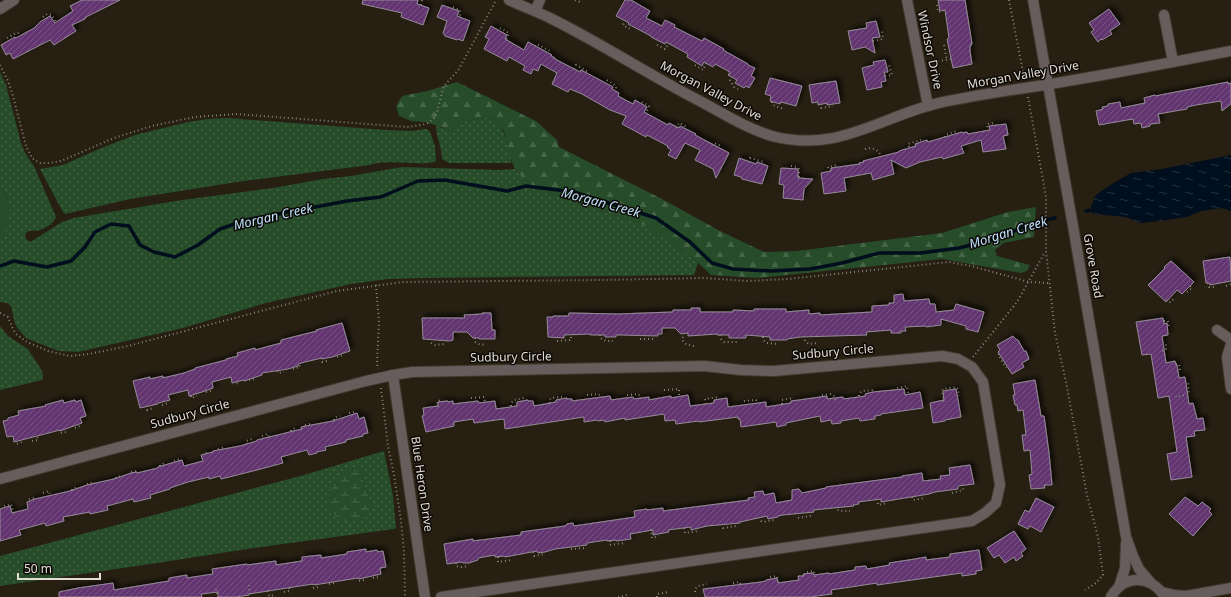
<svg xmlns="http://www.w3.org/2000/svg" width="1231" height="597" font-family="'Noto Sans',sans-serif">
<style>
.grass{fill:url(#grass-dots);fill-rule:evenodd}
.forest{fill:url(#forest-firs)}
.wetland{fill:url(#wetland-marsh)}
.green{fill:#264c29}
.water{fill:url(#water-ripples)}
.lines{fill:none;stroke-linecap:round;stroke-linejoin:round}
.stream{stroke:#000e1d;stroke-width:3.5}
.building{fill:url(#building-hatch);stroke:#958a99;filter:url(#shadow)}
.minor-casing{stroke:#403a2d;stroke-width:12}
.tertiary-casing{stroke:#403a2d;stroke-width:12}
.path{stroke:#888277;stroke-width:2;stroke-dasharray:1 3;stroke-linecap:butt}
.minor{stroke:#665d5c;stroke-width:10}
.tertiary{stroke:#665d5c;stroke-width:10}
.labels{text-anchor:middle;stroke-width:3;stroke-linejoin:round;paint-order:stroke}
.street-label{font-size:12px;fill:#e1ddd4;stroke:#0d0905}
.water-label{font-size:13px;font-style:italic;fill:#bce0fd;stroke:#0d0905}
</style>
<defs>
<pattern id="grass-dots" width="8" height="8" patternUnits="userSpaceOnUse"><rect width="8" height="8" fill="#264c29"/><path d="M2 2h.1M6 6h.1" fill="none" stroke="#456547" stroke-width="1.8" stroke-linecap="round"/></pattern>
<pattern id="forest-firs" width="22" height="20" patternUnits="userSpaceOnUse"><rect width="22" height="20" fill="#264c29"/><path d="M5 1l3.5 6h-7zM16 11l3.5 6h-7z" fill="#456547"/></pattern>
<pattern id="wetland-marsh" width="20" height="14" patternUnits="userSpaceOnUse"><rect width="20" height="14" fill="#264c29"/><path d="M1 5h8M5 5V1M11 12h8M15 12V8" fill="none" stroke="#456547"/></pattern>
<pattern id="water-ripples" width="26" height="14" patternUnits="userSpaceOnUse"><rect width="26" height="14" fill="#000e1d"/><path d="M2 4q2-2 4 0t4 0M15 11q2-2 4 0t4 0" fill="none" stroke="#25313d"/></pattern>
<pattern id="building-hatch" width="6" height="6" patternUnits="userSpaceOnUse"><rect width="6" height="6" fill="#633570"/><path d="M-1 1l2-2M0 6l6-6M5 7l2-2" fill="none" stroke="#795284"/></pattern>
<filter id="shadow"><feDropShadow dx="3.5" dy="-3.5" stdDeviation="2" flood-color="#0009"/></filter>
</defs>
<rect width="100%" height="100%" fill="#261f12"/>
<!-- grass -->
<g class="grass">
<path d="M0,72L6,85L21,143L25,153L34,166L56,217C54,224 43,230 35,231C31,231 29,230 26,233L25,236C26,240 28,242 32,241L62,222L74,218L182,200L273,188L323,179L351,176L402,167L498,170L515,169L531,188L640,223L667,240L695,260L698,263L694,275L421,278L388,279L351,284L266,303L183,328L78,352L59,351L38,343L26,338L19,330L15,324L11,306L7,303L0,302V242L3,239L8,200L0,184Z"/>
<path d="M485,117C488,118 491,118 494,120C506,125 508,152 512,163H449L442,159C442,147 436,137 436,125L449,131L467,121Z"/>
<path d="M228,118L385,130L413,131L424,129H427L430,132L435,146L436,161C427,167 387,158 370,165L237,182L130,199L65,214L63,212L40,169L63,165L99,149L135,135L188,122L208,119Z"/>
<path d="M0,326L8,336L28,349L42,371L43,375L42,380L0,390Z"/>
<path d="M384,451L393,496L396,528L394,529L254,548L157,563L0,586V556L304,475ZM351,468L362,472L364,485L373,508Z"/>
</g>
<!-- forest -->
<path class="forest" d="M457,82L536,121L557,140L559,147L662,199L720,231L764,252L796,251L942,233L1008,212L1036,207L1034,237L1004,243L995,250L997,256L1030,265L1027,271L1021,273L942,259L758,278L711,275L695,260L667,240L640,223L531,188L515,169L509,154L504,131L499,124L495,120L485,117L467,121L449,131L442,127L425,122L411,121L399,116L396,106L402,96L427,91Z"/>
<!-- wetland -->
<path class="wetland" d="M351,468L358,469L362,472L364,485L373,508L363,521H342L332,513L327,502L329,492L342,472Z"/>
<!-- green -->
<path class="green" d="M0,184L8,200L11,213L3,239L0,242Z"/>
<!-- water -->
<path class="water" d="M1231,155V211L1222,208L1201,211L1187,217L1161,221L1140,223L1126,217L1093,214L1091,206L1096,195L1112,184L1131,173L1162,169Z"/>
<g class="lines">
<!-- stream -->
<g class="stream">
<path d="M1086,211L1097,209"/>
<path d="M0,266L14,261L47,267L71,261L85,247L95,232L111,224L129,226L140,245L154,252L175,257L198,245L220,229L246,220L347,201L381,197L418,181L445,180L507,191L526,186L574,192L656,218L690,242L712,263L733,269L771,271L810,269L842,263L879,253H920L959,248L998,238L1033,223L1055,218"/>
</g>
</g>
<!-- building -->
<g class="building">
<path d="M82,0H120L86,17L85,19L72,25L76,31L54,45L50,40L13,59L10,53L6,55L1,45L15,37L16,38L36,27V26L40,22L50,16L55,23L73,11L70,6Z"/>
<path d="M363,0H418L417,4L429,8L423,25L401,17L402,13L362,4Z"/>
<path d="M625,0H631L650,11L646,18L662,26L665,20L675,25L674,27L702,41L704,38L724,49L723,50L748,64V65L755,68L751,76L755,78L749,88L746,86L744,88L735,83L737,80L728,75L730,72L715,64L713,67L704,62L702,66L687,57L688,54L666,42L665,44L651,37V36L628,24L629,23L616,16Z"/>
<path d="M938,0H965L972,44H971V46H970V51L972,64L953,68L947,39L949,38L945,10L940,11Z"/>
<path d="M442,5L459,11L457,16L470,21L463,41L458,39L457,40L445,36L443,33L447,21L437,17Z"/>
<path d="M1109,9L1120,24L1110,31L1112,34L1102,40L1101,39L1098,42L1091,32L1094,30L1089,23Z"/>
<path d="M876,21L880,37L872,38L875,53L865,47L852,50L848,31L867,28L866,23Z"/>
<path d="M491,26L507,35L505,39L524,50L528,42L552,55L551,56L555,58V59L580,72L581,70L613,87L612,89L619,93L618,96L633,104L635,100L647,107L644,112L668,125L669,123L679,128L680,126L696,134L695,135L729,153L716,178L713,169L695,160L700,150L685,143L676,159L668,155L671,150L667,147L668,146L647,135L646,137L622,124L626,116L610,110L582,94L570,89L568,92L552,84L557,73L541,64L538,71L533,69L531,74L523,70L525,66L509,57L507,61L484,49L489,39L485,37Z"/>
<path d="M885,60L888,72H884L886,81L881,82L882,87L867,90L862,68L874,65L873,62Z"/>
<path d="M770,78L802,86L796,106L781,102L780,104L770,101L771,96L765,94Z"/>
<path d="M836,81L840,103L827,105V103L818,105V102L812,103L809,85Z"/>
<path d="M1228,82V84L1231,83V104L1222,111L1221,101L1196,105L1187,107V109L1158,114L1160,123L1150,124V126L1142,128L1141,123L1134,124L1133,119L1099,125L1096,111L1103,109L1102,107L1108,106V104L1120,102L1121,108L1145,103L1144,98L1155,95V96Z"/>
<path d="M1006,124L1008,135L1003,136L1006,149L983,152L981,140L961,146L964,153L943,159L942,157L920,162L906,168L891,160L894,174L873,180L871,173L844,178L846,191L824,194L821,173L831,171V168L860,164L859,163L864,162L863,161L899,152V151L916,146L915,144L927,140L928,142L962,132V133L967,132L968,134L990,130L989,126Z"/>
<path d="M739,158L756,164L757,162L768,166L762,184L742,179L741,177L734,175Z"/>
<path d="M781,168L798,169V178L813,179L804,189L803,200L783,198L784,185L779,184Z"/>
<path d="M1230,257L1231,281L1210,285L1209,283H1206L1203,261Z"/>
<path d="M1171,261L1194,282L1182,294L1177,290L1166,302L1148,285L1165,268L1164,267Z"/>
<path d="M903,294L904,301L929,299L930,304H935L936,312L954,310L956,304L984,312L978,332L966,329V326L941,319V325L926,327V326L905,327L906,331H901V333H891V330L866,332L867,335L800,337L787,339V340H770V337L746,335V338H729V335H717V334L688,336V333L681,334L675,328H662V334H658V336L621,335H616V337H605V335H590V334L564,335V338L548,337L547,317H553V316H569V313L618,314L673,312V310H691V308H700V312H733V310L754,311V309H786V312L809,310V314L820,313V315L872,312V306L889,305V303H894V295Z"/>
<path d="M482,313H491L492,330H495V339H479V338H473L467,332H453V340L449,341L423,339L422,318H465L464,315L482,314Z"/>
<path d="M1163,318L1164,324L1167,323L1168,335L1162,336L1166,363L1175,361L1176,365H1177L1179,378L1185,377L1189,404L1193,403L1197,419L1203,418L1205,430L1194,431L1195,436L1186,437L1192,477L1171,480L1167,454L1177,452L1169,396L1158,398L1151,354L1142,355L1136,322Z"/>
<path d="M342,323L350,351L332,357L322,359V358L305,362L298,364V366L288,369L262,373V375L244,381V380L232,383L231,377L212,382L213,388L202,392L189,396L188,390L168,395L170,400L158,403V404L140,408L133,381L150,377V379L163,376V378L184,373L195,369V368L226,360V359L238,356L237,353L255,348V350L281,343V340L317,331L316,330Z"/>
<path d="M1013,336L1017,340H1018L1024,351H1026L1029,359L1022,363L1024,367L1012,374L998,352L1000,350L997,345Z"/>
<path d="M1035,380L1041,416H1044L1049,453L1052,485H1044L1045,488L1031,489L1029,475L1032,474L1030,450L1024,451L1022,435H1026L1023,410L1018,411L1017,405H1015L1013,395H1015L1013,384Z"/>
<path d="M904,389L905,395L920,392L923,408L881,414V415L875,416V419L860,421L859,418L841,421V423L832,424L831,420L821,422L820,416L786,423V425L777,427L776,422L741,427L740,419H738V417L699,422V421L676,424L675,420L665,421L664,414L625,420V418L605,422L604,420L598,421L597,420L584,422V417L505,429L504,419L474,423L473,419L454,422V426L426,432L422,416L424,415L423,408L438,406V402L448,401V402L453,401V404L478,401L479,403L495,401L496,409L517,406V402L528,400V401H533L534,406L556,402V400L567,398V399H572V401L610,396L611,400L633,397L634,399L649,397V400L665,397L671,396V398L688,395L690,406L714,403V400L727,398L728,407L766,402V407L791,403V401L799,400L827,396V399L843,397L844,399L866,396L865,394L873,392Z"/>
<path d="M956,389L961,417L945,420V421L933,423L930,403L944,400L943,391Z"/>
<path d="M63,400L64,403L75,400L76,402L81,400L86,416L80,418L82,423L60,431V430L14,442L13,436L7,437L3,421L8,420V418L19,415L18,411L46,406L45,405Z"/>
<path d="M357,413L359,419L364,417L368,433L363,434V436L346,440V442L325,447L326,450L317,452V453L309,455L307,450L281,457L283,463L257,470L221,479L220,476L209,479V477L188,482L170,488V489L150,495L151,498L134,502L133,499L107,506L108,510L90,514V512L63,517L64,521L46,526L45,523L19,530L21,535L0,541V509L10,506L12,513L28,509L27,502L35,499L70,491L87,485L114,479L131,473L137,472V473L158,468V467L182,460L184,466L203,461L201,455L213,452V451L240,446L257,441V440L302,429L301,427L306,426L333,421Z"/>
<path d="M970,465L974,484L958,486V489L935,492L929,494L881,502V499L858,502L859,504L853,505L854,506L813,510L814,512L783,515L778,516V517L768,519L767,516L740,522V523L707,526L691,530V527L668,530L669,532L653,535V530L630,534L631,539L616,541V540L607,541V540L587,543V545L555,549L545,552L538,553L537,551L505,557L504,556L495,557V555L478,558V560L469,563H463L462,562L447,564L444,544L473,539V541L521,535V532L565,526L567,524L573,523L574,526L635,517L634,511L647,509V510L663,508V511L749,500L748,498L755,497L754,492L763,491L764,495L774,493L776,503L792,500V490L799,489L802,493L826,488V487L902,477V476L922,473L923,481L941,479L940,476L950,475L949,468Z"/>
<path d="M1185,497L1198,506L1202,502L1211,509L1209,511L1212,514L1193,536L1169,514Z"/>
<path d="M1036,498L1054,507L1041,532L1030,526L1028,529L1018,524L1025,510L1029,512Z"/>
<path d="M1014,531L1026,549L1021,553L1023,556L1016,561L1014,557L1005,563L999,555L994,558L987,548Z"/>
<path d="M366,549V552L377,550L378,552L383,551L386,567L380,568L381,574L359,579L358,578L314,585L313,584L249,594V595L236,597H218V592L201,594L202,597H59V592L78,588L113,583L114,590L169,581V578L187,575V578L213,574L212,569L247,564V565L276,561V565L302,561V557L321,555V558L347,554V552Z"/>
<path d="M979,550L982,570L976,571V574L962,576V573L877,585V583L831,590L832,594L810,597H705L703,589L761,582L766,581V580L777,578L778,583L799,580L798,576H804L803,574L813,573L814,575L829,573V574L855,570V567L866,566L867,569L890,565L889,563L915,559L926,557V560L950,557V554Z"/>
</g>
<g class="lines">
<!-- minor casing -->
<g class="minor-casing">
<g id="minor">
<path d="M509,0C522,6 535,11 548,17C599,42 646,73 696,99C721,112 745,128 772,136C839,154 882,115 943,102C977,95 1011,90 1045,85C1107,75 1169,63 1231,51"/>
<path d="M907,0L928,106"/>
<path d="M0,9L14,0"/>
<path d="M535,11L540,0"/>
<path d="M1164,15L1173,62"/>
<path d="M1217,330L1231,340"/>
<path d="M1231,344L1227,357L1231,389"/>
<path d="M393,375L425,597"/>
<path d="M0,479L366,381L393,375L412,372L704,366L741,370L774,371L942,356L958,359L972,367L983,382L1000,485L996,503L985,513L972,521L441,597"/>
<path d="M1162,592L1174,595L1186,596L1231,588"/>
</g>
</g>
<!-- tertiary casing -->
<g class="tertiary-casing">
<g id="tertiary">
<path d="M1033,0L1073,226L1126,537L1133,556L1139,569L1151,583"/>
<path d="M1119,587L1125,568L1126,543"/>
<path d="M1111,597C1124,574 1151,575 1165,597"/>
</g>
</g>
<!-- path -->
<g class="path">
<path d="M575,0L580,2"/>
<path d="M1009,0L1024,77"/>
<path d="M421,5L422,0"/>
<path d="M937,5L938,12L945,10"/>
<path d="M453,7L460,10V17"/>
<path d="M43,17L47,14L52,15L56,22"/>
<path d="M625,20L623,25L632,30"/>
<path d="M500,28L509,33L506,40"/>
<path d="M7,38L16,33H19L20,35"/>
<path d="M873,41L882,39L883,38L882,30"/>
<path d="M657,45L665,49L669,43"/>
<path d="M944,45L947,60"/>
<path d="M535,46L537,44L550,51"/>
<path d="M934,62L951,59"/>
<path d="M0,65L8,81L13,96L26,146L32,158L40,163H49L61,161L114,138L152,126L195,117L236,114L407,127L421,125L428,123L434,118L437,112L444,86L459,69L495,2"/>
<path d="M695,65L703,70L707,62"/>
<path d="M574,69L576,65L587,71"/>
<path d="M731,76L730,80L734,87L738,89"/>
<path d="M885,76L892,75L889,65"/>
<path d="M607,80L616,86V91"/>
<path d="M1028,97L1046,197V251L1055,333L1066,382L1087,495L1098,537L1103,575L1096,583L1085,590"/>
<path d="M642,102L649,106L646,113"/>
<path d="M772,102V104L775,106L784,109"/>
<path d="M820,104L821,108L833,106"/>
<path d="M676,128L679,123L687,127"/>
<path d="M988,131L987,124L994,123"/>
<path d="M945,137V135L957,131"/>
<path d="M712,145L714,143L721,146"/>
<path d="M909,147L908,144L921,140"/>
<path d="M865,149C872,147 879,149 881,157"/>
<path d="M749,162L750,158L764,162"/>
<path d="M791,166L797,167L799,169V178"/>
<path d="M829,172L828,167L837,165"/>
<path d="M1208,283L1209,287H1215"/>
<path d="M376,285L379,322L377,363L378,369"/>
<path d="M1226,286L1231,284"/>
<path d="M1187,292L1192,288L1188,284"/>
<path d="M1166,300L1169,302H1171L1174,298"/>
<path d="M0,313L8,317L13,329L16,334L27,342L48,351L70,356L89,354L128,346L337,291L403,282L601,280L704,278L747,281L788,279L949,262L971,266L1029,282L1049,283"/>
<path d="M1164,321H1168L1169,328"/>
<path d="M684,333L682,340L686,344L696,347"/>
<path d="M600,335V338L606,341H613"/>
<path d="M640,335V339H653"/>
<path d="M720,335L721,339L724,342H738"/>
<path d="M804,336L805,341L809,344L818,343"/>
<path d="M763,337V340L767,343L778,344"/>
<path d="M475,338V342L479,344L486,345"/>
<path d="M431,339V343L435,345L444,344"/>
<path d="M557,341L571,340V334"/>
<path d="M1162,351L1166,349V343"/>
<path d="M999,354L998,355L1006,368"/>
<path d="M337,357L343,355L342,353"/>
<path d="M973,357L1017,302L1045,252"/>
<path d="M321,358L322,362L327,361"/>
<path d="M1176,364H1179L1180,370"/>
<path d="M293,369L300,367L299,364"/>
<path d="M277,371L278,373L284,372"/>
<path d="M249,380L255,379V377"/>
<path d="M234,382L235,384L239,383"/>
<path d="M381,388L388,446L394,475L401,521L404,551L405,597"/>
<path d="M897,388L907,386L908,394"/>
<path d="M664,390L679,389V397"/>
<path d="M206,392L212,391L211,389"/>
<path d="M587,395L598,394L601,396V398"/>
<path d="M627,395L638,394L641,397V400"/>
<path d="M822,395L831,394L834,396L835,400"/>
<path d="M191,396V398L197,396"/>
<path d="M859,396V394L862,391L873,390"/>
<path d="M1176,396V397L1189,394L1188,382"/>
<path d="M471,398L484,397L485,402"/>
<path d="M744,401L756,400L757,403"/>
<path d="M944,402L942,391L943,389L956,387L958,389L959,396"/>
<path d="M550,403L549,401L551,398L562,397"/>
<path d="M706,404L705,399L719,397"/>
<path d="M782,404V400L794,398"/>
<path d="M162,405L168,403V401"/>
<path d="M146,406L147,410L153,408"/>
<path d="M511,406V403L514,400L524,398"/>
<path d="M438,407L437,401L443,400"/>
<path d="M349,413L355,412V413"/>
<path d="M334,420V418L340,416"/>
<path d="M305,425L310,424V425"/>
<path d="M75,428L80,426V424"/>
<path d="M59,430L60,433L66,432"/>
<path d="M291,431V430L296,428"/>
<path d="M262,436L268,434L269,437"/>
<path d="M16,441V444L22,442"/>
<path d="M32,441L38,440L37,436"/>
<path d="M247,444L246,441L252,439"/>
<path d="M218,449L224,447L225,449"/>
<path d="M203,455V454L209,452"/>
<path d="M174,461L180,459V461"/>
<path d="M160,466V465L165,463"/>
<path d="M131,472L137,471L138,473"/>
<path d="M116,478V477L121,476"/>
<path d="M87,484L94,482V484"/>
<path d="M72,490V489L78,487"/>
<path d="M43,493L49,491L50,496"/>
<path d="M952,493L963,490L962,485"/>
<path d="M912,497L913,500L925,498"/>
<path d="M877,499L878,505L887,503"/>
<path d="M29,502L28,499L34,498"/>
<path d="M4,506L11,504L14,515"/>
<path d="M835,507L836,509L840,511H850"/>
<path d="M760,517L761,521L763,522L774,520"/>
<path d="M798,518L810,516L812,514V512"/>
<path d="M722,524L723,528L736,526"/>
<path d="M684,528L685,533L698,531"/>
<path d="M651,529L652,538L659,536"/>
<path d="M610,541V545L624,543"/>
<path d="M571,549L585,548V546"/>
<path d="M533,552L534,556L545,554"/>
<path d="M498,557V562L511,560"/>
<path d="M456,563V566L461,567L469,566"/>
<path d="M807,572L814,571L815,577"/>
<path d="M770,577L777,576L779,585"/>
<path d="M358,578V581L364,580"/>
<path d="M373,578L379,577L378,575"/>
<path d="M733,583L740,582L741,587"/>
<path d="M313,584V588L319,587"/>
<path d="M329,584L334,583V581"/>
<path d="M249,585L250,597"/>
<path d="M216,589L218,597"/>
<path d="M268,591L269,596L275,595"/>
<path d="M284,592L290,591L289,588"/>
<path d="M695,592V589L698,586L707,584"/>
<path d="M618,597L627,595V597"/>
<path d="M657,597V594L669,592"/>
</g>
<!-- minor -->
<use href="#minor" class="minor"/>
<!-- tertiary -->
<use href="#tertiary" class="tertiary"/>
</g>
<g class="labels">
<!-- street labels -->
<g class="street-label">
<text transform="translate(930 50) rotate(78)" y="4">Windsor Drive</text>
<text transform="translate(1023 75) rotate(-10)" y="4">Morgan Valley Drive</text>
<text transform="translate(711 91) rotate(28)" y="4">Morgan Valley Drive</text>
<text transform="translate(1093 266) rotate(80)" y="4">Grove Road</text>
<text transform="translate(833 352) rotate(-5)" y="4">Sudbury Circle</text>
<text transform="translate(511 357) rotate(-1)" y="4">Sudbury Circle</text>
<text transform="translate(190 414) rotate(-15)" y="4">Sudbury Circle</text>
<text transform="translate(422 484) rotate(82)" y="4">Blue Heron Drive</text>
</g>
<!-- water labels -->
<g class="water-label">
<text transform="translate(601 202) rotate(15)" y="5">Morgan Creek</text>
<text transform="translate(273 216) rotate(-13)" y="5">Morgan Creek</text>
<text transform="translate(1008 232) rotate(-17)" y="5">Morgan Creek</text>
</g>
</g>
<!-- scale -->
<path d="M18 573v6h82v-6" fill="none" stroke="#e1ddd4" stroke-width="2"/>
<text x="24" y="573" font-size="12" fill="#e1ddd4" stroke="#0d0905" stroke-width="3" paint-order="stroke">50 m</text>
</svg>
